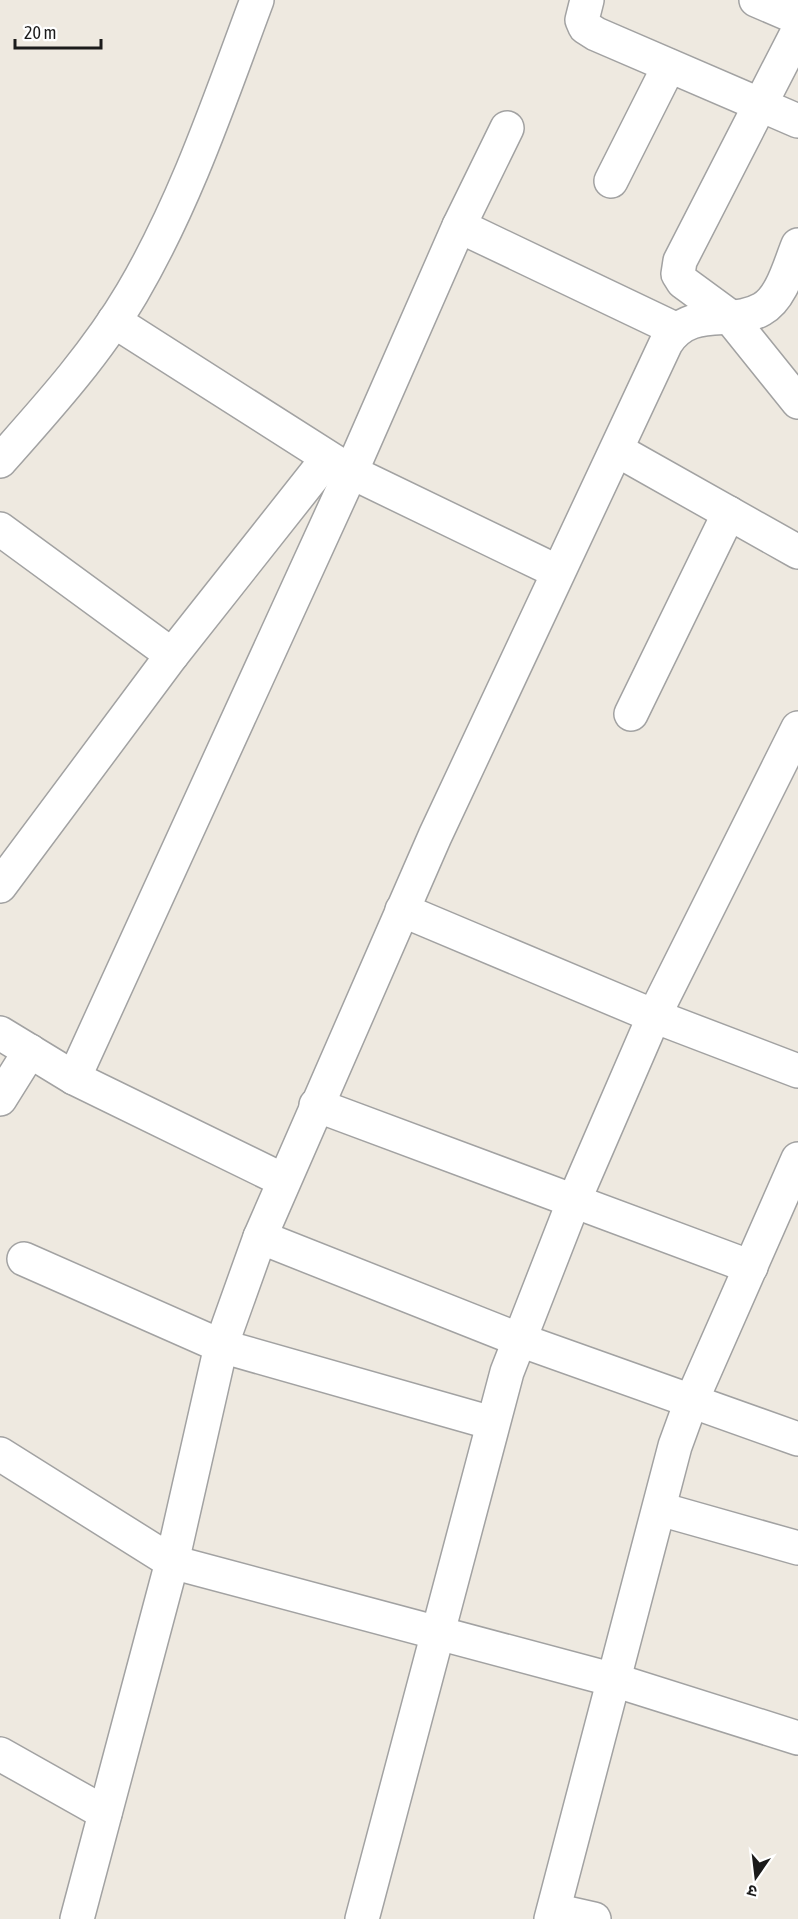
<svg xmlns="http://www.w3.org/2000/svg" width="798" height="1919" font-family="'Asap Condensed','Noto Sans Devanagari',sans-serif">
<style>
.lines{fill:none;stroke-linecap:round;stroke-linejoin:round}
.minor-casing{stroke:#a2a2a2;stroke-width:36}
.minor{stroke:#fff;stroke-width:33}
</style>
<rect width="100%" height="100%" fill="#eee9e0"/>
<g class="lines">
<!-- minor casing -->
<g class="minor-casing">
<g id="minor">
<path d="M587,0L582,20L585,27L596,34L798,121"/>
<path d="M756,0L798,18"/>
<path d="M798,31L680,261L678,274L683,282L728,315L798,402"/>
<path d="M611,181L669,66"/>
<path d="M459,226L675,329"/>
<path d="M114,321L351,472L558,572"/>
<path d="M617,450L798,552"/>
<path d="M0,461C47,408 96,354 132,293C186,201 220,99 257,0"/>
<path d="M0,529L172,655"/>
<path d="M631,714L729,513"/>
<path d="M0,886L172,655L327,459"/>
<path d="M402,910L654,1016L798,1071"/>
<path d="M0,1033L74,1078L283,1180"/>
<path d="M74,1078L351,472L459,226L507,128"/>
<path d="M0,1099L30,1051"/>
<path d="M316,1105L751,1267"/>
<path d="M260,1237L520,1340L798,1439"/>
<path d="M24,1259L221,1346L492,1423"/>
<path d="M0,1454L172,1562L614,1680L798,1738"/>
<path d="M660,1509L798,1548"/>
<path d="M0,1754L105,1813"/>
<path d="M554,1910L594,1919"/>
<path d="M77,1919L172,1562L221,1346L260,1237L435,836L666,343C691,304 732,327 762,309C782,298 790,264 798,245"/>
<path d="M362,1919L507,1372L573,1203L654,1016L798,728"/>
<path d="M551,1919L675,1446L691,1402L798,1159"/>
</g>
</g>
<!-- minor -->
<use href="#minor" class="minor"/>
</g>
<!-- north arrow -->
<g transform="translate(756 1877) rotate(194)" stroke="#ffffff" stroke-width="4.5" paint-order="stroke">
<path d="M0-4.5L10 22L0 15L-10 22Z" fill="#1b1b1b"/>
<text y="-9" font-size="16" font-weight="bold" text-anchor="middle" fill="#1b1b1b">उ</text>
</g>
<!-- scale -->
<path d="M15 39v9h86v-9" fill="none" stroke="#1b1b1b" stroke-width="3"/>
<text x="24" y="39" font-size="18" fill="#1b1b1b" stroke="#ffffff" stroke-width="4.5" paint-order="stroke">20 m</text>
</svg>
